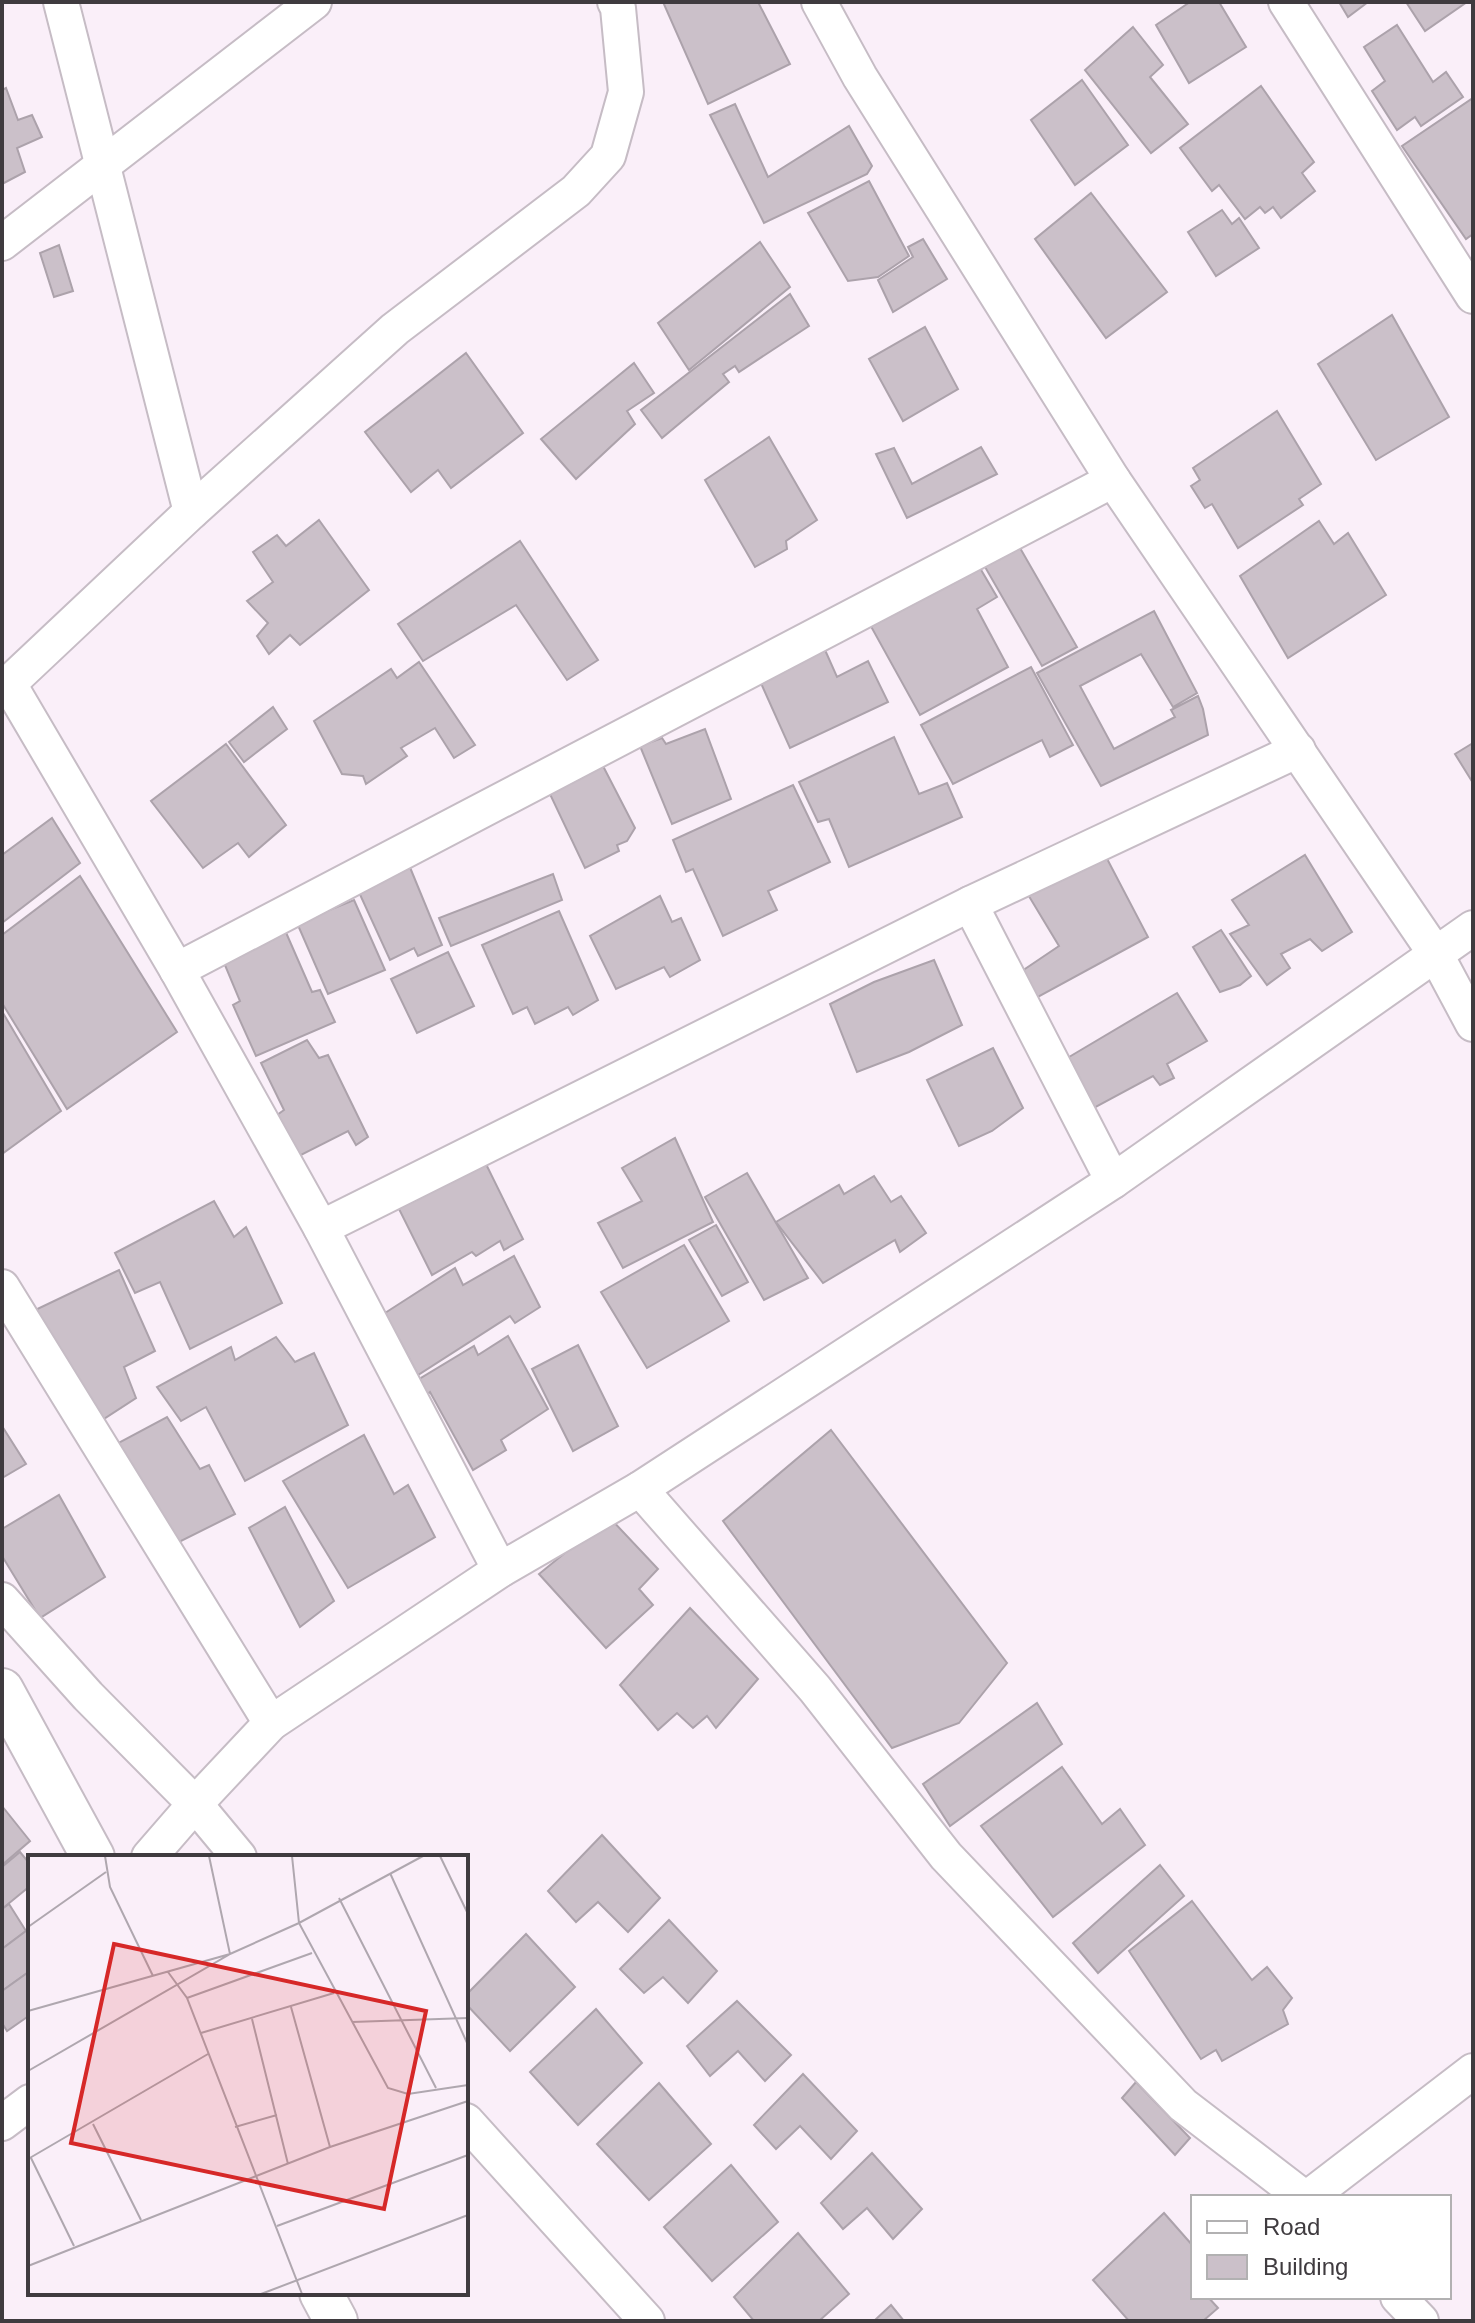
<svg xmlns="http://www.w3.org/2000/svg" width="1475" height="2323" font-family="Helvetica,sans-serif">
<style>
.building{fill:#cbc0c9;stroke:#aca2ab;stroke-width:2}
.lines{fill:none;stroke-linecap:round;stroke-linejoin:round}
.minor-casing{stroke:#c6bcc5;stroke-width:38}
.tertiary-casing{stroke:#c6bcc5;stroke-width:46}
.minor{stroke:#fff;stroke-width:34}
.tertiary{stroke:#fff;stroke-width:42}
.inset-road{fill:none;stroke:#afa7af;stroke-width:2}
.view{fill:#d62828;fill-opacity:0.15;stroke:#d62828;stroke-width:4}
.inset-edge{fill:none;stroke:#3f3b3f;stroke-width:4}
</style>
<rect width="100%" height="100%" fill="#faeff9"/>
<!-- building -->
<g class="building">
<path d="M663,2H758L790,64L708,104Z"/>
<path d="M1190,2H1219L1246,47L1189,83L1156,25Z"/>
<path d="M1339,2H1368L1348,17Z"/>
<path d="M1406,2H1467L1425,31Z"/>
<path d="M1397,25L1433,82L1446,72L1463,97L1421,126L1415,117L1397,130L1372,91L1385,81L1364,47Z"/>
<path d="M1133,27L1163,65L1150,77L1188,124L1151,153L1085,70Z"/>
<path d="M1082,80L1128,145L1075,185L1031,120Z"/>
<path d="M1261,86L1314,162L1302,173L1315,191L1281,218L1273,207L1265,213L1260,207L1245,219L1219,185L1212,191L1180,148Z"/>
<path d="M6,88L18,120L32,115L42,137L17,148L25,172L2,184V90Z"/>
<path d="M1473,98V234L1466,239L1402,146Z"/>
<path d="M735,104L768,177L849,126L872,166L867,174L764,223L710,115Z"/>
<path d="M869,181L909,256L878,277L848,281L808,213Z"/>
<path d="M1091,193L1167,292L1106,338L1035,239Z"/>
<path d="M1222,210L1232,224L1239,218L1259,248L1216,276L1188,232Z"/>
<path d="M923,239L947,279L893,312L878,280L913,257L908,247Z"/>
<path d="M760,242L790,287L689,370L658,323Z"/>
<path d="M59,245L73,291L54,297L40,253Z"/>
<path d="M790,294L809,326L739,372L735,366L723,374L729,382L662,438L641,410Z"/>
<path d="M1392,315L1449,417L1376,460L1318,364Z"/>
<path d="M925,327L958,389L903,421L869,359Z"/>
<path d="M466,353L523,433L451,488L438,470L411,492L365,432Z"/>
<path d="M634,363L654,393L627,411L635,424L576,479L541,439Z"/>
<path d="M1277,411L1321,484L1299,499L1303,505L1238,548L1212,504L1205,508L1191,486L1200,480L1193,468Z"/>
<path d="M769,437L817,520L786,541L787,549L755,567L705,480Z"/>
<path d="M981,447L997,474L907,518L876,454L894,448L912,484Z"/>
<path d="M319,520L369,590L300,645L290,635L269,654L257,636L268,623L247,601L273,582L253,552L277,535L286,546Z"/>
<path d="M1319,521L1334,544L1348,533L1386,595L1288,658L1240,576Z"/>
<path d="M520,541L598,660L567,680L516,605L423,661L398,624Z"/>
<path d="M1016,541L1077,647L1042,666L981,560Z"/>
<path d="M977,563L997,597L977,609L1008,667L920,715L868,621Z"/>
<path d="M1154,611L1197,693L1173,707L1141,654L1080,686L1114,749L1175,717L1171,710L1198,696L1203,709L1208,735L1101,786L1037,673Z"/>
<path d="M825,650L837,677L868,661L888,702L790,748L760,681Z"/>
<path d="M419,662L475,745L454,758L435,728L401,748L407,756L366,784L363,776L342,774L314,721L391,669L397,678Z"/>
<path d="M1031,667L1073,745L1050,757L1042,740L953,784L921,725Z"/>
<path d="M273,707L287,729L244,762L229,742Z"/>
<path d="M705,729L731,799L672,824L640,746L662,738L666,744Z"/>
<path d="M894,737L919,794L947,783L962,817L849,867L829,819L818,822L799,782Z"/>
<path d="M1473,743V783L1455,754Z"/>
<path d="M226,744L286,825L249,857L238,843L203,868L151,801Z"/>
<path d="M603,766L635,828L627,841L617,845L619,851L585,868L549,792Z"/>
<path d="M793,785L830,862L768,891L777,910L723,936L693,869L686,872L673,840Z"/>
<path d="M52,818L80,863L2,923V855Z"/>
<path d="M1104,853L1148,937L1036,998L1019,973L1059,946L1027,893Z"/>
<path d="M1305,855L1352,932L1322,951L1310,939L1281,954L1290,968L1267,985L1230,934L1249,925L1232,900Z"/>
<path d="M409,865L442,945L418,956L414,948L390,960L357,888Z"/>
<path d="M553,874L562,900L451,946L439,918Z"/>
<path d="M80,876L177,1032L67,1109L2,1003V935Z"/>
<path d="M660,896L672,922L681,918L700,960L670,977L664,967L616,989L590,936Z"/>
<path d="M354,900L385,970L328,994L297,923Z"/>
<path d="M559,911L598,1000L573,1015L568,1007L535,1024L527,1007L513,1014L482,945Z"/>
<path d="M284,928L312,992L320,990L335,1022L256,1056L233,1005L240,1001L222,958Z"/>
<path d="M1221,930L1251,976L1240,985L1220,992L1193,947Z"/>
<path d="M448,952L474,1006L417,1033L391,979Z"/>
<path d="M934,960L962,1025L909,1052L857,1072L830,1004L874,982Z"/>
<path d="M1177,993L1207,1041L1167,1064L1174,1078L1160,1085L1153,1076L1092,1109L1064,1060Z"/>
<path d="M3,1013L61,1111L2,1154V1013Z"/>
<path d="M307,1040L319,1058L328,1055L368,1137L356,1145L348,1131L299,1156L277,1115L284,1110L261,1063Z"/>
<path d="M993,1048L1023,1108L992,1131L959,1146L927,1080Z"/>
<path d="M675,1138L713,1222L623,1268L598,1223L642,1201L622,1168Z"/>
<path d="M481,1154L523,1239L504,1250L500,1241L476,1256L472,1252L432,1275L394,1199Z"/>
<path d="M747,1173L808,1278L764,1300L705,1197Z"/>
<path d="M874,1176L891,1202L901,1196L926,1233L900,1252L895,1240L823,1283L776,1222L839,1185L844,1194Z"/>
<path d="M214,1201L234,1237L246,1227L282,1303L190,1349L160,1282L135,1293L115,1253Z"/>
<path d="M716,1225L748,1282L722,1296L689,1240Z"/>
<path d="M684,1245L729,1321L647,1368L601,1292Z"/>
<path d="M514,1256L540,1307L515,1323L510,1316L418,1375L385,1313L455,1268L463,1285Z"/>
<path d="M119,1270L155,1351L124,1367L136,1398L96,1424L29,1313Z"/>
<path d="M508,1336L548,1409L501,1440L506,1450L473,1470L430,1392L423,1398L416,1381L474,1346L478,1355Z"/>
<path d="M276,1337L295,1362L314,1353L348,1425L245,1481L206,1407L181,1421L157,1387L231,1347L235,1360Z"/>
<path d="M578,1345L618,1426L573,1451L532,1369Z"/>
<path d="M167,1417L200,1469L209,1465L235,1514L171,1546L107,1449Z"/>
<path d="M2,1426L26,1464L2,1478Z"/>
<path d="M831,1430L1007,1663L959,1723L892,1748L723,1521Z"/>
<path d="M364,1435L394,1494L408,1485L435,1537L348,1588L283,1481Z"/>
<path d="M59,1495L105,1577L40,1618L2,1556V1529Z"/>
<path d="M285,1507L334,1601L300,1627L249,1528Z"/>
<path d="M609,1517L658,1569L639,1589L653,1605L606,1648L539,1574Z"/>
<path d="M690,1608L758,1679L716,1728L707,1716L693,1728L677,1713L658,1730L620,1685Z"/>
<path d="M1037,1703L1062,1744L950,1826L923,1784Z"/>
<path d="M1062,1767L1102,1824L1120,1809L1145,1845L1053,1917L981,1826Z"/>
<path d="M2,1806L30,1841L2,1865Z"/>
<path d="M602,1835L660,1898L628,1932L598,1902L576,1922L548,1891Z"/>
<path d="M20,1852L30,1864V1886L2,1909V1867Z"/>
<path d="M1160,1865L1184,1896L1098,1973L1073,1943Z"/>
<path d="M1192,1901L1252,1980L1267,1967L1292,1998L1283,2010L1288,2024L1222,2061L1216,2050L1201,2059L1129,1951Z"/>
<path d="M9,1904L26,1931L2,1949V1909Z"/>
<path d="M669,1920L717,1971L688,2003L663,1977L644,1993L620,1969Z"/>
<path d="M30,1928V1971L2,1991V1949Z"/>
<path d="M526,1934L575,1987L510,2051L466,2004V1995Z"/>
<path d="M30,1971V2015L7,2031L2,2023V1991Z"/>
<path d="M737,2001L791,2055L765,2081L738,2051L710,2076L687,2046Z"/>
<path d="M596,2009L642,2063L578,2125L530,2072Z"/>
<path d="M803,2074L857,2131L831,2159L800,2126L776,2149L754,2125Z"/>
<path d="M1136,2082L1190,2138L1175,2155L1122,2098Z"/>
<path d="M659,2083L711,2144L649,2200L597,2144Z"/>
<path d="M872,2153L922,2209L893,2239L867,2208L843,2229L821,2203Z"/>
<path d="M731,2165L778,2222L712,2281L664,2227Z"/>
<path d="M1164,2213L1193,2246V2297H1208L1218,2308L1203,2321H1129L1093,2280Z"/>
<path d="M798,2233L849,2294L819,2321H754L734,2297Z"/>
<path d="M891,2305L904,2321H874Z"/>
</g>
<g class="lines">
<!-- minor casing -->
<g class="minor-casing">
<g id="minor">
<path d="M61,2L191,512"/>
<path d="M819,2L860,77L1113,480L1435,953L1473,1024"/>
<path d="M1286,2L1473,296"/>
<path d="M2,243L314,2"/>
<path d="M9,684L177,970L321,1228L500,1570"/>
<path d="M2,690L191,512L395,329L576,191L608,156L626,92L618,8L615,2"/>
<path d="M970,904L1113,1181"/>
<path d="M177,970L1113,480"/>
<path d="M321,1228L970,904L1298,750"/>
<path d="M2,1287L271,1723"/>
<path d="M640,1489L815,1689L946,1856L1183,2105L1303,2197"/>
<path d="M2,1600L88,1696L195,1804L239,1857"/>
<path d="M149,1857L195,1804L271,1723L500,1570L640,1489L1113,1181L1473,928"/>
<path d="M466,2121L647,2321"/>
<path d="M2,2123L30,2102"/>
<path d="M1309,2197L1473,2071"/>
<path d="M1398,2297L1421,2321"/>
</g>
</g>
<!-- tertiary casing -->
<g class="tertiary-casing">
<g id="tertiary">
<path d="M2,1690L93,1857"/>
<path d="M321,2293L336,2321"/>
</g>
</g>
<!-- minor -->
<use href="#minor" class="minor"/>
<!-- tertiary -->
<use href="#tertiary" class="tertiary"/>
</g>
<!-- overview -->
<g transform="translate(28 1855)">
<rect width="440" height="440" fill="#faeff9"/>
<path class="inset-road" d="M77,1L82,32L125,121M264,1L271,68L360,233L380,239L440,230M412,1L440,59M362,18L440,190M311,43L408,233M0,72L78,17M140,117L159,143L274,439M159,143L284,98M263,152L302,292M0,156L202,99L271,68L395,1M224,164L260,309M324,167L440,163M173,178L306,138M0,216L202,99L181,1M65,269L113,365M207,272L249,260M3,303L46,391M0,304L180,199M249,371L440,300M0,411L302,292L440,246M233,439L440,360"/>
<path class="view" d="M86,89L398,156L356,354L43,288Z"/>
<rect width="440" height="440" class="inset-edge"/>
</g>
<!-- border -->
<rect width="1475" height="2323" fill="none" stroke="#3f3b3f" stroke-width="8"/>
<!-- legend -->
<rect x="1191" y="2195" width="260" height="104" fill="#ffffff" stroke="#b2b1b2" stroke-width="2"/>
<rect x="1207" y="2221" width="40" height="12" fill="#ffffff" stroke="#b2b1b2" stroke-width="2"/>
<text x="1263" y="2235" font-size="24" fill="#3f3b3f">Road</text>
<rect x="1207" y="2255" width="40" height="24" fill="#cbc0c9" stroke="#b2b1b2" stroke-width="2"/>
<text x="1263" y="2275" font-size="24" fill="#3f3b3f">Building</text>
</svg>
